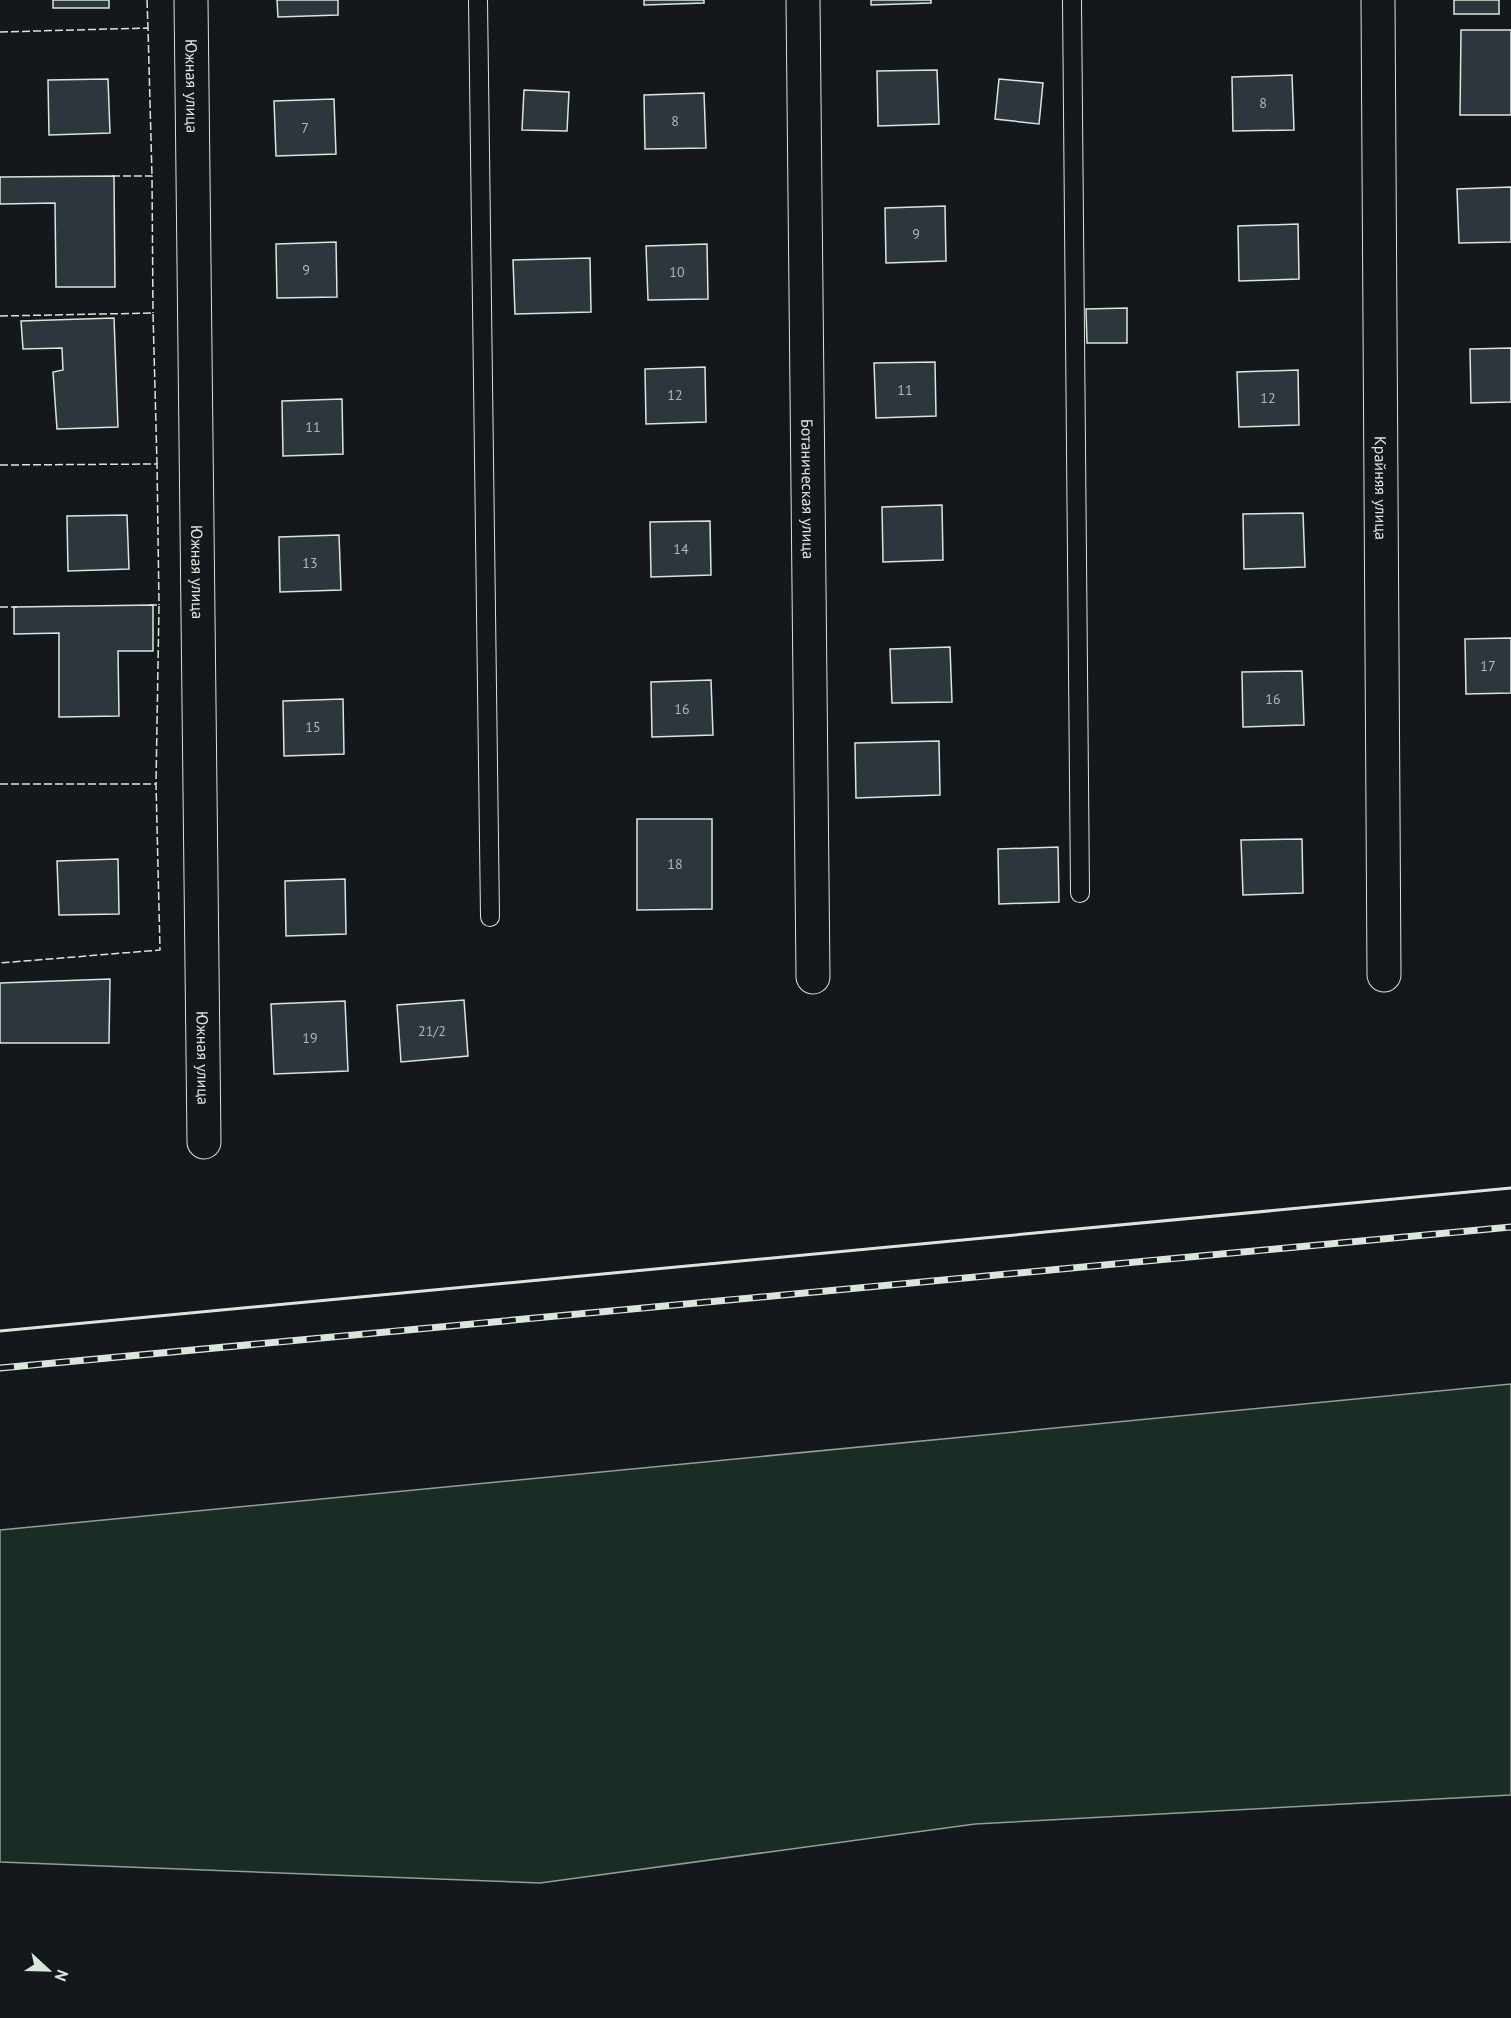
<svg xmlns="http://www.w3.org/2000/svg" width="1511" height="2018" font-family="'PT Sans',sans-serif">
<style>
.green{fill:#1a2d24;stroke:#939e99;stroke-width:1.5}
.building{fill:#2c363c;stroke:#d8e6dc;stroke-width:1.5}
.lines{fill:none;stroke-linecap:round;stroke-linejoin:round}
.lane-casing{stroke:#d8e6dc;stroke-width:20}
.street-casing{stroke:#d8e6dc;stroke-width:35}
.lane{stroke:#14181c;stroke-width:18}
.street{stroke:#14181c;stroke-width:33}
.rail-casing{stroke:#d8e6dc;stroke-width:7}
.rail{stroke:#14181c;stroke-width:4.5;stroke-dasharray:14;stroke-linecap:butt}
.fence{stroke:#d8e6dc;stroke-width:1.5;stroke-dasharray:8 3;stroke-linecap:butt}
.wall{stroke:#d8e6dc;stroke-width:3}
.labels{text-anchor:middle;stroke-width:4.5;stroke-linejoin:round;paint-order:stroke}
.number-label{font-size:14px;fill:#adbab4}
.street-label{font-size:16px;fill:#d8e6dc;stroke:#14181c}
</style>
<rect width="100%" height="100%" fill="#14181c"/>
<!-- green -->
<path class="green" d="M1511,1384V1795L975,1824L540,1883L0,1862V1530Z"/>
<!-- building -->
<g class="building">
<rect x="53" y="0" width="56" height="8"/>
<path d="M277,0H338V15L278,17Z"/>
<path d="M644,0H704V3L644,5Z"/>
<path d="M871,0H931V3L871,5Z"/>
<rect x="1454" y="0" width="45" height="14"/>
<path d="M1461,30H1511V115H1460Z"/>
<path d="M937,70L939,124L878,126L877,71Z"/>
<path d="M1292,75L1294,130L1233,131L1232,77Z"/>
<path d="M108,79L110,133L49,135L48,80Z"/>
<path d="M999,79L1043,83L1039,124L995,119Z"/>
<path d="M524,90L569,92L567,131L522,130Z"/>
<path d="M704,93L706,148L645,149L644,95Z"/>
<path d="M334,99L336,154L276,156L274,101Z"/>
<path d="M114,176L115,287H56L55,203L0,204V177Z"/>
<path d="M1511,187V242L1459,243L1457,189Z"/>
<path d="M945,206L946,261L886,263L885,208Z"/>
<path d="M1298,224L1299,279L1239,281L1238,226Z"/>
<path d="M336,242L337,297L277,298L276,244Z"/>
<path d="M707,244L708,299L648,300L646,246Z"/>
<path d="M590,258L591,312L515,314L513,260Z"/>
<path d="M1127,308V343H1087L1086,309Z"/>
<path d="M114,318L118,427L57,429L53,372L63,370L62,348L23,349L21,321Z"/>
<path d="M1511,348V402L1471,403L1470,349Z"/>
<path d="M935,362L936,416L876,418L874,363Z"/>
<path d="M705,367L706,422L646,424L645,369Z"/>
<path d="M1298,370L1299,425L1239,427L1237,372Z"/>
<path d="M342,399L343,454L283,456L282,401Z"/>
<path d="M942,505L943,560L883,562L882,507Z"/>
<path d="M1303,513L1305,567L1244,569L1243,514Z"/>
<path d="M127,515L129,569L68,571L67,516Z"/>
<path d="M710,521L711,575L651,577L650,522Z"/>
<path d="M339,535L341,590L280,592L279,537Z"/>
<path d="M153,605V651H118L119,716L59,717V633L14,634V607Z"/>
<path d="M1511,638V693L1466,694L1465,639Z"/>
<path d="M950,647L952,702L892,703L890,649Z"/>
<path d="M1302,671L1304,725L1243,727L1242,672Z"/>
<path d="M711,680L713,735L652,737L651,682Z"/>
<path d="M343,699L344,754L284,756L283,701Z"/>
<path d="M939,741L940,795L856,798L855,743Z"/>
<path d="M637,819H712V909L637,910Z"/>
<path d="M1302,839L1303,893L1243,895L1241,840Z"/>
<path d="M1058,847L1059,902L999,904L998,849Z"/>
<path d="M118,859L119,914L59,915L57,861Z"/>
<path d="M345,879L346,934L286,936L285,881Z"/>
<path d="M110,979L109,1043H0V983Z"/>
<path d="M464,1000L468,1056L401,1062L397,1005Z"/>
<path d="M345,1001L348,1071L274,1074L271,1004Z"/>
</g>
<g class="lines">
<!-- lane casing -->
<g class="lane-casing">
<g id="lane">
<path d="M478,0L490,917"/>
<path d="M1072,0L1080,893"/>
</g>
</g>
<!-- street casing -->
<g class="street-casing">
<g id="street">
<path id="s1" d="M191,0L204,1142"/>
<path id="s2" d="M803,0L813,977"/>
<path id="s3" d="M1378,0L1384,975"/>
</g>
</g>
<!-- lane -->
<use href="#lane" class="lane"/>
<!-- street -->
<use href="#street" class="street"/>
<!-- rail casing -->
<g class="rail-casing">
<path id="rail" d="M0,1368L1511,1227"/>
</g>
<!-- rail -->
<use href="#rail" class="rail"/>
<!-- fence -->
<g class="fence">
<path d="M147,0L148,28"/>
<path d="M0,32L148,28L152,176"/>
<path d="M112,176H152L153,313"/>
<path d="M0,316L153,313L157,464"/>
<path d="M0,465L157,464L159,605"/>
<path d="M149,605H159L156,784"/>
<path d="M0,607H17"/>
<path d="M0,784H156L160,950L0,963"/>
</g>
<!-- wall -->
<path class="wall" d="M0,1331L1511,1188"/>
</g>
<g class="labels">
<!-- number labels -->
<g class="number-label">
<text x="1263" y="108">8</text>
<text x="675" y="126">8</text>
<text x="305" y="133">7</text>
<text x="916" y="239">9</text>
<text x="306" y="275">9</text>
<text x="677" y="277">10</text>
<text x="905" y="395">11</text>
<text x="675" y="400">12</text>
<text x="1268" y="403">12</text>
<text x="313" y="432">11</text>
<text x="681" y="554">14</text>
<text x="310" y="568">13</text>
<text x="1488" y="671">17</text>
<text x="1273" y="704">16</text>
<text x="682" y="714">16</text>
<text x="313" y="732">15</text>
<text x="675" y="869">18</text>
<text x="432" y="1036">21/2</text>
<text x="310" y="1043">19</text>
</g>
<!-- street labels -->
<g class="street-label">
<text dy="6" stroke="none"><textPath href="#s1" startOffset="86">Южная улица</textPath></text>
<text dy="6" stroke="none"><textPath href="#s3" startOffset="488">Крайняя улица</textPath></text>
<text dy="6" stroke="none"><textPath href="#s2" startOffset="489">Ботаническая улица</textPath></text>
<text dy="6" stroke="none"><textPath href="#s1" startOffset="572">Южная улица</textPath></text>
<text dy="6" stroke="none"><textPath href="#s1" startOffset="1058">Южная улица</textPath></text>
</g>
</g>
<!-- north arrow -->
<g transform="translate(48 1970) rotate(112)" stroke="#14181c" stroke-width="4.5" paint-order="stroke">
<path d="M0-4.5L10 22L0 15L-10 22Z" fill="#d8e6dc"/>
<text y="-9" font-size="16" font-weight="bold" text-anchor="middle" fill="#d8e6dc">N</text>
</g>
</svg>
